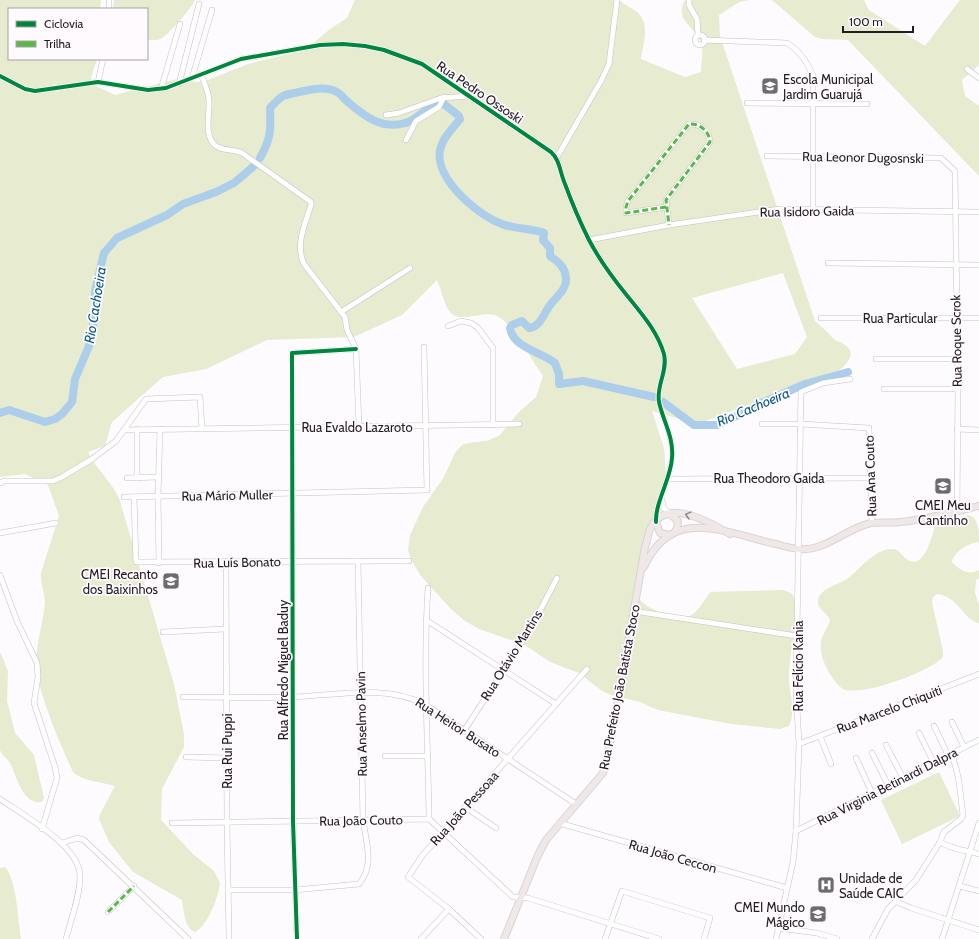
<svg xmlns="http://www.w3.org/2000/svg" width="979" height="939" font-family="Cabin,sans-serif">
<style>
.green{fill:#e7ebd0;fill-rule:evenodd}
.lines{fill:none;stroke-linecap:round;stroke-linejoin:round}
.river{stroke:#acceea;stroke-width:8}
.minor-casing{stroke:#c5c1c5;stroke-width:6}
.major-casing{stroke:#d7d4d7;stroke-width:8}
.minor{stroke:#fffeff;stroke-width:5}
.major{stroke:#f0e7e7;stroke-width:6}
.quiet{stroke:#58b947;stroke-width:3;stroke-dasharray:6 3;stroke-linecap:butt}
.cycleway-casing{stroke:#fefafe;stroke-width:6}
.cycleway{stroke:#00873e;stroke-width:4}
.oneway{stroke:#948c8f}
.labels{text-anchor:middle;stroke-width:3.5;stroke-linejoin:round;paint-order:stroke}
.poi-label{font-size:13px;fill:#231c23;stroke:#fefafe;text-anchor:start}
.street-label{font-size:13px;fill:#231c23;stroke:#fefafe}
.water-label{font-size:14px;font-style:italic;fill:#05598a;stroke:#fefafe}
</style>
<rect width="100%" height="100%" fill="#fdfbfd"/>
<!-- green -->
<g class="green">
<path d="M0,0H101L100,9H9V59H97L91,78L92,84L115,95L177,79L197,82L208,80L248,64L305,50L330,29L347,18L355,0H619C625,5 632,8 637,12C651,24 643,44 641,59L685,77L701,72C701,63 704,51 701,43C696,27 673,20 685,0H749L739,2L719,15L720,36L815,321C822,327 828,333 834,339C837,342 842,342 845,345C857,353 847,365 839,370L703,422L683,420L652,411L664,448L666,476L635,587C636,589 636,593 637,596C644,609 681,624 693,614C701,608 704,599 711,592L782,590L789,592L793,595C802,617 787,657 789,681C790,696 796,712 789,726L780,729L731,724L658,710L640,702L611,695L602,691L579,673L550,662L525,645L479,629L465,621L451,609L420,575L410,557L408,550L410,535L423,507L444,477L455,453L462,445L468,443L486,441L499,436L518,413L536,397L543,376C533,362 513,325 499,317C485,308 460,325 450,312C443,303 442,290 437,280L402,315L354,337L267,340L206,369L163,377L112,422L105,446L88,452C96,469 111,481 119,498L174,684L184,734V747L162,789L161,820L194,855L214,871L220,883C219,896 207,927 195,932C184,928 184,910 182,900L133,872L109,842L99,819L100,814L115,786C102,782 82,781 73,772C61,745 36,690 36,661C37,642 43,622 45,603C45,593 40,583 41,573L59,516L48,485L25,474L0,477ZM783,273L807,337L795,354L737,369L692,298Z"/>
<path d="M114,0H195C191,9 170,33 162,38C158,41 152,40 147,40V9H113Z"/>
<path d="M772,0H864L869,10L925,46L960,0H979V65L962,80L965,96L979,106V176L848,40L822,39L815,37Z"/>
<path d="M968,515C979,517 979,532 979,542C969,543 954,551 952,562C959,570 969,576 979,570V578L976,580L975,593L979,605V623C963,620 960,597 937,594L933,597L932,602L943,651V657C930,672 861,697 843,689C831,680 819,658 821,643C822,634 828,628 830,620C828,614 818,609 818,603C817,589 838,585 847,579C862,568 874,548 895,549C901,552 904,559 910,561C925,567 932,536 935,526L933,523L947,517H960Z"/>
<path d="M0,652L8,671L7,701L15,733L34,755L44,798L42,802C22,805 17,776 10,763C7,758 2,756 0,750Z"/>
<path d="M939,772L960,816L902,844L881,800Z"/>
<path d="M5,867C17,880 18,921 21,939H0V868Z"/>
</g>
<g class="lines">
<!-- river -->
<g class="river">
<path d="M260,158C271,139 271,129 270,108C285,92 282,96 304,91C314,89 326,86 337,92C341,94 344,99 348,102C364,116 382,130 405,123C418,120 427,107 438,100L440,101L459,116L460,119C454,127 445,135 442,144C428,174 477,215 502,224C514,229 530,228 544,233L543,240L550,248V256C558,262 565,266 566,278C567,289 557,296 551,304C544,312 541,327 529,328L522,321L512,325L510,328C513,348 542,352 555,363L559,374V384L583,381L654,397"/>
<path d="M663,402L694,425H718L766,401L805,384L848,372"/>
<path d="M0,413L9,410L45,422L55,419L62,414L72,402L75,379L89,346L96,309L95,291L104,253L117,238L167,215L183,204L216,192L234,183L255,165"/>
</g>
<!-- minor casing -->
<g class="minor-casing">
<g id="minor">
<path d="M689,0V5L697,19L698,35"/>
<path d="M109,9V0"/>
<circle cx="700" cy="40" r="5"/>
<path d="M704,40L787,43C799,50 808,64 813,76V209"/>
<path d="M967,69L979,78"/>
<path d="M201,74C204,83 209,92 209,101C210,114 203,136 216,146C223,151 234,149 242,153L311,202V205C305,224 295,245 304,264L345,317L347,330L356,349L359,427"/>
<path d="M0,76L25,89L35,91L98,82L148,90L166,88L241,59L320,45L343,44L365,46L384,50L422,64L551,152C560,160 560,173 565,184C572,203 580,222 589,240C599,259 612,277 625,293C640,312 657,330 664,354C668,371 656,386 659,402C663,421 674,437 672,458C671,479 655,502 656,522"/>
<path d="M192,78L212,10"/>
<path d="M98,82L103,59"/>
<path d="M179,84L199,4"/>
<path d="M161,89L180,24"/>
<path d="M747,103L867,104"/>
<path d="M386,115L399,113L441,98L468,96"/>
<path d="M406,140L416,121L439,107L444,97"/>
<path d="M767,156L941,158L955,171L958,389L957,512"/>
<path d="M557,157L601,81L609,64L617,0"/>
<path d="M666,207L626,213V207L628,201L689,124C700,123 709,131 710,142L666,200L669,225"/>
<path d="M589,240L669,225L780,209L979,212"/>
<path d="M828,263L979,265"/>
<path d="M341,312L410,268"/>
<path d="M821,318H979"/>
<path d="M448,326L461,321L471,323L478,328L493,348V425"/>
<path d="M876,359H956"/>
<path d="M884,389H958"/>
<path d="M762,424H801L869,428L872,523"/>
<path d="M137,429V478"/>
<path d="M957,429L979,430"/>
<path d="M124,430L519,424"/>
<path d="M127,478L158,477"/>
<path d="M668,479L870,478"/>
<path d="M0,483L4,481H53L62,477L92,459L116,441L146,399L200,397L202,429"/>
<path d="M124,497L427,490L424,347"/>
<path d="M134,497L136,562L409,561"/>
<path d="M662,500L663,507L670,514"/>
<path d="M0,533L56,523"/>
<path d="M226,562L227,823L229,939"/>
<path d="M159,563L158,496L160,429"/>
<path d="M0,575L17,621L37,663L38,677L34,703L55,767L57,778L42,829"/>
<path d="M428,588C423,665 428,742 429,819"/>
<path d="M634,611L797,636"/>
<path d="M426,620L556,704"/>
<path d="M163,632L225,629"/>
<path d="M183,697C219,697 256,698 293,697C337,695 386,684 426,705L576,804"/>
<path d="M952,722L964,747"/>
<path d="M934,726L948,755"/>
<path d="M464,731L532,626L557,578"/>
<path d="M919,733L934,763"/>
<path d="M820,736L831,764"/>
<path d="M799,744L979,674"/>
<path d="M886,745L903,778"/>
<path d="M872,753L888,785"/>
<path d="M385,756H428"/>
<path d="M186,757L227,758"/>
<path d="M856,758L872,793"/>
<path d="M0,799C23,815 80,846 80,876C80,897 71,919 66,939"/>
<path d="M465,807L496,828"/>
<path d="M172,823L429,819L513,897L528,898L659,939"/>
<path d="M559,823L787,888"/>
<path d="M796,831L979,740"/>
<path d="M940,842C953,850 965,850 979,854"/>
<path d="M62,843L77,838L84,840L188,939"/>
<path d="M960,886L979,891"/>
<path d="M228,890H294L359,884C375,865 366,842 363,820L358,561"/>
<path d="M897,902L911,908L979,930"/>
<path d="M108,912L134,886"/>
<path d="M778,928L817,933L837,939"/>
<path d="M297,939L293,821L292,353L356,349"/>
<path d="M421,939L449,909"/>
<path d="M481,939L449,909L408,877L422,856L587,669"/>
<path d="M605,939L622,891L710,918L704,939"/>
<path d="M776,939L793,862L796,831L799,744L796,690L801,392L823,383L850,379"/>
<path d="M872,939L888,909L916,880L940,842L944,832L961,819L963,815C960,794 960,774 951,754"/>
<path d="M942,939L979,823"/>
</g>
</g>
<!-- major casing -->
<g class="major-casing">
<g id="major">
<path d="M670,514L678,521L677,528L674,533"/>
<path d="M656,522L660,533L670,535"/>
<path d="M644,567C672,504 726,533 776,544C786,547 796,550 806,549C828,548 848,528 871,523C881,522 892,523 901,522C928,519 954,512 979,506"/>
<path d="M504,939L538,855L546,840L603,773L612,734L645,547C647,542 648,535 650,529C666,496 709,522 730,534"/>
</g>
</g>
<!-- minor -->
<use href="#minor" class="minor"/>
<!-- major -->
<use href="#major" class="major"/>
<!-- quiet -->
<g class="quiet">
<path d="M666,207L626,213V207L628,201L689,124C700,123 709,131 710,142L666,200L669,225"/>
<path d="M108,912L134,886"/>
</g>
<!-- cycleway casing -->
<g class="cycleway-casing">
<g id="cycleway">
<path d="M0,76L25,89L35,91L98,82L148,90L166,88L241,59L320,45L343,44L365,46L384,50L422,64L551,152C560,160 560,173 565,184C572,203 580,222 589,240C599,259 612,277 625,293C640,312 657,330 664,354C668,371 656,386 659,402C663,421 674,437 672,458C671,479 655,502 656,522"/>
<path d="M297,939L293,821L292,353L356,349"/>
</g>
</g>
<!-- cycleway -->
<use href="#cycleway" class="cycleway"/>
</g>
<!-- one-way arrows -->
<defs><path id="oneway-chevron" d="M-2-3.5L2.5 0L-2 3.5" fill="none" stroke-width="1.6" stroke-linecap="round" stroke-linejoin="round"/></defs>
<use class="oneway" href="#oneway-chevron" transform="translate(688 515) rotate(-165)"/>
<!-- icons -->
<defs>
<g id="school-square" transform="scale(0.9)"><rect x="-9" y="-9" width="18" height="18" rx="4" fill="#6f6a6f" stroke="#fefafe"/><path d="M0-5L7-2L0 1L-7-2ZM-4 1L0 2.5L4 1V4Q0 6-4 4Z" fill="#fff"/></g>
<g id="hospital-square" transform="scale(0.9)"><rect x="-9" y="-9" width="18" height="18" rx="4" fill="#6f6a6f" stroke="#fefafe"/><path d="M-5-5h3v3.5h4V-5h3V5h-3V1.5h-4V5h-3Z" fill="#fff"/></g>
</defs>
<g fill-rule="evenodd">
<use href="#school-square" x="770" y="86"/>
<use href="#school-square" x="943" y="486"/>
<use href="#school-square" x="171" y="581"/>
<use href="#hospital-square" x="826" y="885"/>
<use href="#school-square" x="818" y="914"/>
</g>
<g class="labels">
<!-- poi labels -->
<g class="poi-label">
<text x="783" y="84">Escola Municipal<tspan x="783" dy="15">Jardim Guarujá</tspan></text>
<text x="943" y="510" text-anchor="middle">CMEI Meu<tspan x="943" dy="15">Cantinho</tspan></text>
<text x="158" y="579" text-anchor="end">CMEI Recanto<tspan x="158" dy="15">dos Baixinhos</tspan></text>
<text x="839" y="883">Unidade de<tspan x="839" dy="15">Saúde CAIC</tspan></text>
<text x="805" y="912" text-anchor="end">CMEI Mundo<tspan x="805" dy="15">Mágico</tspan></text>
</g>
<!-- street labels -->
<g class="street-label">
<text transform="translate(480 92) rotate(34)" y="5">Rua Pedro Ossoski</text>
<text transform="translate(863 157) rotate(1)" y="5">Rua Leonor Dugosnski</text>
<text transform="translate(807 211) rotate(-1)" y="5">Rua Isidoro Gaida</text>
<text x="900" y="323">Rua Particular</text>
<text transform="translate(956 341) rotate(-91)" y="5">Rua Roque Scrok</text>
<text x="357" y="432">Rua Evaldo Lazaroto</text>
<text transform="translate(870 476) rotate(-92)" y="5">Rua Ana Couto</text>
<text x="769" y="483">Rua Theodoro Gaida</text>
<text transform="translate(227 495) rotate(-1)" y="5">Rua Mário Muller</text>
<text transform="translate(237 562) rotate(-1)" y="5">Rua Luís Bonato</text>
<text transform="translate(511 655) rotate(-58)" y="5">Rua Otávio Martins</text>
<text transform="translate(798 666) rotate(-90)" y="5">Rua Felício Kania</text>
<text transform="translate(283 670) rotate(-90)" y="5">Rua Alfredo Miguel Baduy</text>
<text transform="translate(619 687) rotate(-79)" y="5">Rua Prefeito João Batista Stoco</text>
<text transform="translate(889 709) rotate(-21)" y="5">Rua Marcelo Chiquiti</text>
<text transform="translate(361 724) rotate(-91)" y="5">Rua Anselmo Pavin</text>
<text transform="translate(458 727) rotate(33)" y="5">Rua Heitor Busato</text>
<text transform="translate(227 751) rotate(-90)" y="5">Rua Rui Puppi</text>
<text transform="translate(887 786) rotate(-27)" y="5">Rua Virginia Betinardi Dalpra</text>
<text transform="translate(464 808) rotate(-48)" y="5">Rua João Pessoaa</text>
<text transform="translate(361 820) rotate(-1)" y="5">Rua João Couto</text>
<text transform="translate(673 856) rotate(16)" y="5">Rua João Ceccon</text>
</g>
<!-- water labels -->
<g class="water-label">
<text transform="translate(95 305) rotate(-81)" y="5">Rio Cachoeira</text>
<text transform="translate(753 407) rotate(-23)" y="5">Rio Cachoeira</text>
</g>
</g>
<!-- legend -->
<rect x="8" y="8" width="140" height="52" fill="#fefafe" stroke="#a6a1a6"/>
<rect x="16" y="21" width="20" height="6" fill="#00873e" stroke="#a6a1a6"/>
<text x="44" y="28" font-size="12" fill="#231c23">Ciclovia</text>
<rect x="16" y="41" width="20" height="6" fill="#58b947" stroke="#a6a1a6"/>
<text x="44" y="48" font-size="12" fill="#231c23">Trilha</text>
<!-- scale -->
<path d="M843 26v6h70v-6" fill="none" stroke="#231c23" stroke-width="2"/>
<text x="849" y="26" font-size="12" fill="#231c23" stroke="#fefafe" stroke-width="3" paint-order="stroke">100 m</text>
</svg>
